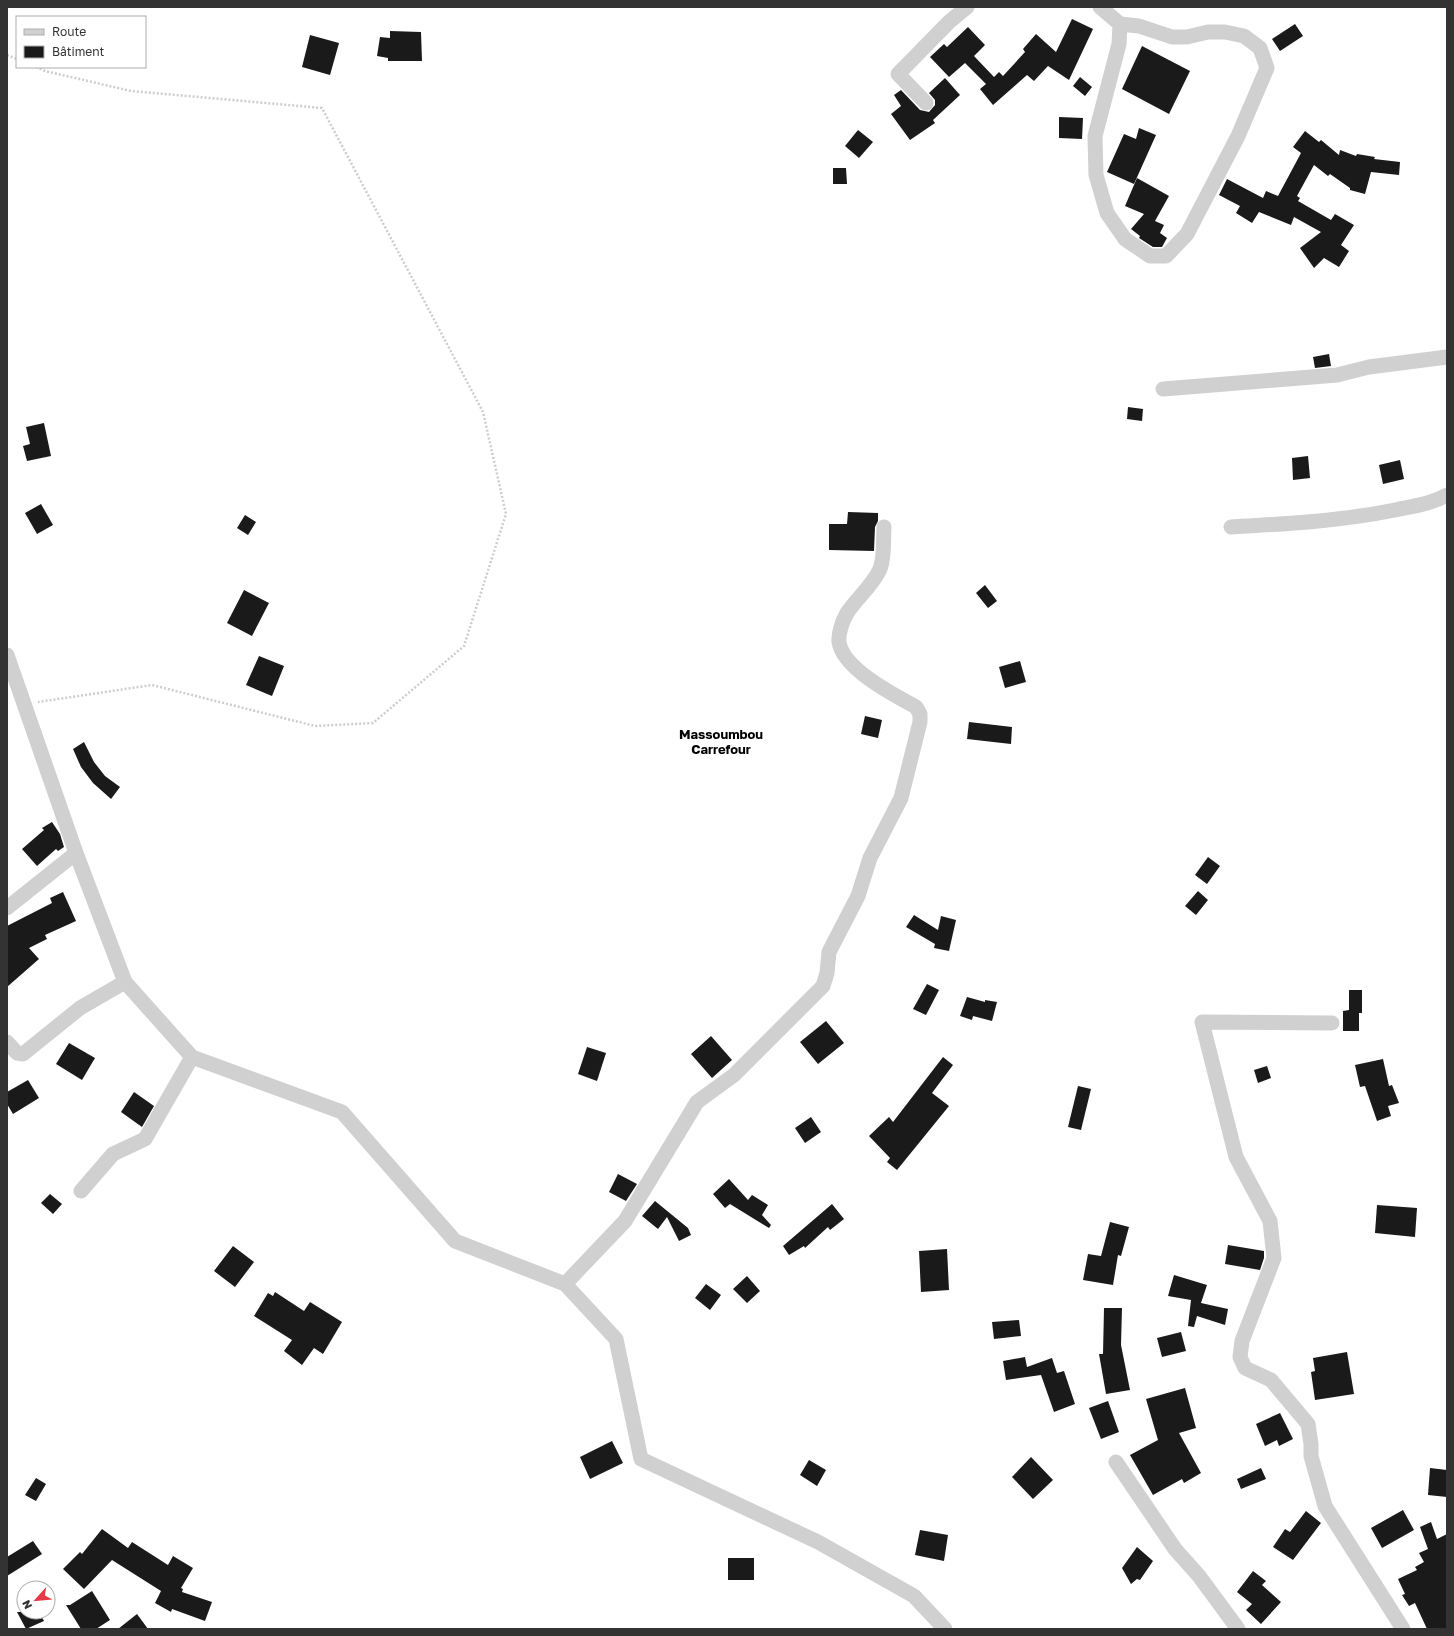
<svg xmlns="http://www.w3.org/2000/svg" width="1454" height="1636" font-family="'Golos Text',sans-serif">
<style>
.building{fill:#1a1a1a}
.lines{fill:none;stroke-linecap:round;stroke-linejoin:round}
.path{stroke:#cdcdcd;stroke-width:2.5;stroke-dasharray:2 2;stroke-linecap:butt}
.street{stroke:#d0d0d0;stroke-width:15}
.labels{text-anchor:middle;stroke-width:4;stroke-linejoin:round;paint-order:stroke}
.quarter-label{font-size:13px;font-weight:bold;fill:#000;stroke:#fff}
</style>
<rect width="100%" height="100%" fill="#fff"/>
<!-- building -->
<g class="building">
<path d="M1072,19L1093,29L1069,80L1048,66L1034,81L1027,75L993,105L980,89L986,84L965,63L949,77L930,57L944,44L947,47L968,27L985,45L974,56L994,77L999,72L1003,76L1025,52L1023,49L1036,34L1056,52Z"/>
<path d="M1295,24L1303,36L1280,51L1272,39Z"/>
<path d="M390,31L421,32L422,61H388V58L377,56L380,37L390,38Z"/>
<path d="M310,35L339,43L330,75L302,67Z"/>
<path d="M1142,46L1190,71L1169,114L1122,89Z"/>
<path d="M1080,77L1092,87L1085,96L1073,86Z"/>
<path d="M945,78L960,95L933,120L935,123L910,140L891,114L901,106L894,95L901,90L920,110L929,112L935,105V100L929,93Z"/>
<path d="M1059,117L1083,118L1082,139L1059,138Z"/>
<path d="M1139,128L1156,135L1134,184L1107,172L1124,134L1136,139Z"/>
<path d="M858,130L873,142L859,158L845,146Z"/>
<path d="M1305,131L1319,142L1321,140L1339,155L1340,150L1356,156L1357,154L1375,157L1374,159L1400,162L1399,175L1371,172L1365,194L1350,190V188L1330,174L1328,176L1314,165L1297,196L1300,198L1298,201L1331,220L1335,214L1354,225L1341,245L1349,251L1339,267L1324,258L1314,268L1300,248L1321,232L1294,217L1291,225L1259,212L1252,223L1236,213L1240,206L1219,195L1227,179L1263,198L1266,191L1278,196L1301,153L1293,147Z"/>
<path d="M833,168H846L847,184H833Z"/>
<path d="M1137,178L1169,196L1155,221L1164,225L1160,233L1167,238L1162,247H1153L1139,238L1140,236L1131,229L1144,214L1125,206Z"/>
<path d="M1329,354L1331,366L1315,368L1313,357Z"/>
<path d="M1128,407L1143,409L1142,421L1127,419Z"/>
<path d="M44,423L51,456L27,461L23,446L30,444L26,427Z"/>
<path d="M1308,456L1310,478L1293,480L1292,458Z"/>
<path d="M1400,460L1404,479L1383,484L1379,465Z"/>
<path d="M41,504L53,525L37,534L25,513Z"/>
<path d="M848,512L878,513V521L875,527L874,551L829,550V524H847Z"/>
<path d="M245,515L256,522L248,535L237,528Z"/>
<path d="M985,585L997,601L988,608L976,593Z"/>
<path d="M244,590L269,603L252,636L227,623Z"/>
<path d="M259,656L284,666L272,696L246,685Z"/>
<path d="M1020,661L1026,682L1005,688L999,667Z"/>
<path d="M865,716L882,720L878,738L861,734Z"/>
<path d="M969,722L1012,727L1011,744L967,739Z"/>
<path d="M84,742L94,762L105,776L120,787L111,799L93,783L81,767L73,749Z"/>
<path d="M52,822L60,834L64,847L58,851L56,849L37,866L22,849L44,830L42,828Z"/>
<path d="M1208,857L1220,866L1207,884L1195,875Z"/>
<path d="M1198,891L1208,900L1196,915L1185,906Z"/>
<path d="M63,892L76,921L45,935L47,939L29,948L39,959L7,987V926L52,903L50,898Z"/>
<path d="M914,915L938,930L941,916L956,920L949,951L934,948L935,944L906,927Z"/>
<path d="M927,984L939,990L926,1015L913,1009Z"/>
<path d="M1349,990H1362V1013H1359V1031H1343V1011L1349,1010Z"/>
<path d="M967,997L985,1002V1000L997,1002L992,1021L973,1016L972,1020L960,1016Z"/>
<path d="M826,1021L844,1043L818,1064L800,1042Z"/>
<path d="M711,1036L732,1060L712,1078L691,1054Z"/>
<path d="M69,1043L95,1058L82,1080L56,1064Z"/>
<path d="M587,1047L606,1053L597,1081L578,1074Z"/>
<path d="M943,1057L953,1065L932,1093L949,1106L897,1170L887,1162L890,1158L869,1136L889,1117L893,1122Z"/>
<path d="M1383,1059L1389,1086L1392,1085L1399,1103L1388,1106L1391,1116L1377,1121L1365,1086L1360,1087L1355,1065Z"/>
<path d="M1267,1066L1271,1078L1258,1083L1254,1070Z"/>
<path d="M28,1080L39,1098L13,1114L7,1104V1092Z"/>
<path d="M1078,1086L1091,1089L1081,1130L1068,1127Z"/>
<path d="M134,1092L154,1106L142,1127L121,1112Z"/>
<path d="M811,1117L821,1132L805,1143L795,1128Z"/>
<path d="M618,1174L637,1184L626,1201L609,1192Z"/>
<path d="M729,1179L748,1200L752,1195L768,1205L762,1215L771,1225L769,1228L730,1204L725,1208L713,1194Z"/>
<path d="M50,1194L62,1204L53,1214L41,1203Z"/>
<path d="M655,1201L688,1228L691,1235L679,1241L667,1217L658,1229L642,1216Z"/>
<path d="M832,1204L844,1219L830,1230L828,1227L805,1248L804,1246L789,1255L783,1246Z"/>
<path d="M1377,1205L1417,1208L1415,1237L1375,1233Z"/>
<path d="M1110,1222L1129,1227L1121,1256L1118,1255L1113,1285L1083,1280L1088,1254L1101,1256Z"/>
<path d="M1228,1245L1264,1251V1258L1260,1270L1225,1264Z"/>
<path d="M233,1246L254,1262L235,1287L214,1271Z"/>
<path d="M947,1249L949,1290L921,1292L919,1251Z"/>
<path d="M1174,1275L1207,1285L1201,1303L1228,1309L1225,1325L1197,1316L1194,1327L1188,1326L1191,1300L1168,1296Z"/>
<path d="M747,1276L760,1291L747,1303L733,1289Z"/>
<path d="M706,1284L721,1295L710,1310L695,1298Z"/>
<path d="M275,1292L304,1311L310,1302L342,1322L323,1354L314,1348L302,1365L284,1351L292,1340L254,1316L268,1293L273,1296Z"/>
<path d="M1104,1308H1122L1121,1345L1130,1390L1106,1394L1099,1354H1103Z"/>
<path d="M1019,1320L1021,1336L994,1339L992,1322Z"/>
<path d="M1181,1332L1186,1351L1162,1357L1157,1338Z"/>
<path d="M1347,1352L1354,1394L1315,1400L1311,1372L1315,1371L1313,1358Z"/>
<path d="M1025,1357L1027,1367L1052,1358L1057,1373L1064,1371L1075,1404L1054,1412L1041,1375L1006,1380L1003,1361Z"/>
<path d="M1185,1388L1196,1428L1179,1433L1201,1473L1184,1483L1182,1479L1153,1495L1130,1455L1158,1440L1146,1399Z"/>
<path d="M1108,1401L1119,1432L1101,1439L1089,1408Z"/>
<path d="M1280,1413L1293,1439L1279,1446L1277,1440L1265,1446L1256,1424Z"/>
<path d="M612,1441L623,1463L590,1479L580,1457Z"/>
<path d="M1031,1457L1053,1480L1033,1499L1012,1477Z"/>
<path d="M809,1460L826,1470L817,1486L800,1475Z"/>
<path d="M1261,1468L1266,1479L1241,1489L1237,1479Z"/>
<path d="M1430,1468L1447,1470V1497L1428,1495Z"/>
<path d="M36,1478L46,1484L36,1501L25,1495Z"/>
<path d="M1403,1510L1414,1530L1382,1548L1371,1528Z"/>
<path d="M1306,1511L1321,1523L1293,1560L1273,1547L1285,1529L1290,1532Z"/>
<path d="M1431,1522L1437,1539L1447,1534V1629H1427L1415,1603L1409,1606L1402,1595L1405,1594L1398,1579L1417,1570L1415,1567L1424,1562L1419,1553L1428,1549L1420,1527Z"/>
<path d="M102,1529L128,1548L132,1542L168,1565L173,1556L193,1568L181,1588L183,1589L182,1592L212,1602L205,1621L172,1609L171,1612L155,1603L161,1591L112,1560L84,1589L63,1569L80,1552L82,1554Z"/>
<path d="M920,1530L948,1535L944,1561L915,1555Z"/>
<path d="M33,1541L42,1554L7,1576V1557Z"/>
<path d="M1137,1547L1153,1561L1140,1580L1137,1579L1131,1584L1122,1568Z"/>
<rect x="728" y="1558" width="26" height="22"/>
<path d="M1253,1571L1266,1581L1262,1585L1281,1602L1261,1624L1246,1610L1252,1604L1237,1592Z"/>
<path d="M92,1591L110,1620L96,1629H81L66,1605H70Z"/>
<path d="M17,1612H39L44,1621L26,1629Z"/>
<path d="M137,1614L148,1629H118Z"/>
</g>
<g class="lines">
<!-- path -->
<g class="path">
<path d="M7,55L17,59"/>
<path d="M36,67L45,71L131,91L322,108L483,412L506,514L464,646L373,723L315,726L152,685L38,702"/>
</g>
<!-- street -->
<g class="street">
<path d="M1100,7L1120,24L1139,26L1172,37H1187L1208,32H1225L1244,36L1260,48L1267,68L1238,136L1187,234L1166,256H1150L1125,239L1107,213L1096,175L1095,136L1119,44L1120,24"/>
<path d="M926,103L898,74L949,22L967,7"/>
<path d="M1163,389L1337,375L1369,367L1447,357"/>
<path d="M1231,527C1286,524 1341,521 1395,510C1413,506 1431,504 1447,495"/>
<path d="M7,655L76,853L125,982L192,1057L342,1112L455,1241L565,1284L616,1339L641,1459L818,1542L914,1596L945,1629"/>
<path d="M7,908L76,853"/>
<path d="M1332,1023L1202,1022L1236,1157L1270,1221L1274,1258L1242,1341L1240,1357L1245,1368L1271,1380L1308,1424L1311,1444V1456L1325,1506L1403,1629"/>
<path d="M7,1042L17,1053L23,1054L80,1008L125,982"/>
<path d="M81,1191L113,1154L145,1139L192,1057"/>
<path d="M565,1284L625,1221L697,1102L734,1075L823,986L827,973L829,952L858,896L870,858L901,798L920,722V714L916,707C894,695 843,669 839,642C838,633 843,620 847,613C857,598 873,585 880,569C885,556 883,540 884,527"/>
<path d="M1116,1462L1175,1549L1199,1576L1238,1629"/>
</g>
</g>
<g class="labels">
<!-- quarter labels -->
<g class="quarter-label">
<text x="721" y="739">Massoumbou<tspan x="721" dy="15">Carrefour</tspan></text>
</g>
</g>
<!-- border -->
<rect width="1454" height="1636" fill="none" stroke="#333333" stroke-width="16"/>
<!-- legend -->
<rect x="16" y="16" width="130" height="52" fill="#ffffff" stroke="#adadad"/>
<rect x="24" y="29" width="20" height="6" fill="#d0d0d0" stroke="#adadad"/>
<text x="52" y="36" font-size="12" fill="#333333">Route</text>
<rect x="24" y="46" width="20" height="12" fill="#1a1a1a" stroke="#adadad"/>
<text x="52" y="56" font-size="12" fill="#333333">Bâtiment</text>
<!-- north arrow -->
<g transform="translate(36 1600) rotate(243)"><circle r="19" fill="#ffffff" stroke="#adadad"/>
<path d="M0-3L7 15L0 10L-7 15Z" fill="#e63946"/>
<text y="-6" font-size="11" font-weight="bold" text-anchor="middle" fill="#333333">N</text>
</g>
</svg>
